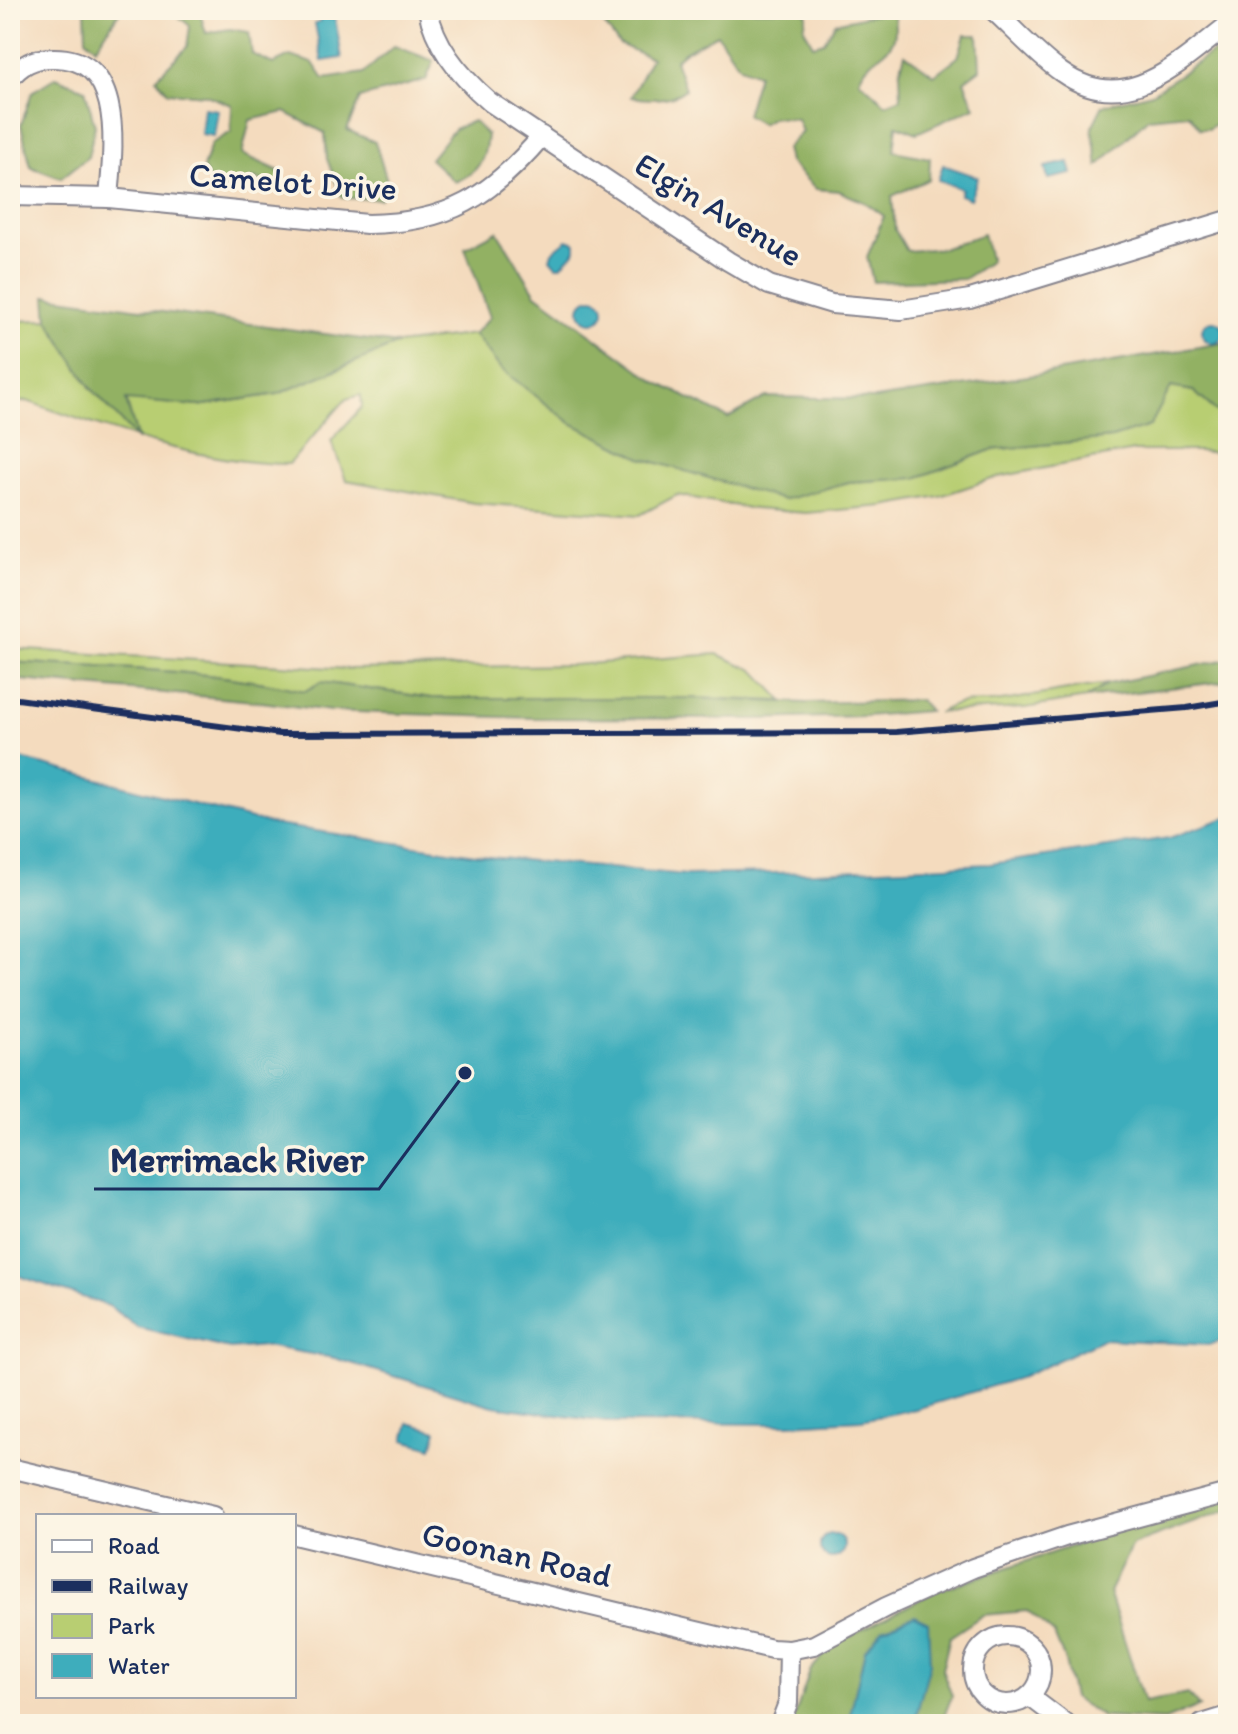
<svg xmlns="http://www.w3.org/2000/svg" width="1238" height="1734" font-family="Itim,sans-serif">
<style>
.green{fill:#b8ce72;stroke:#6a7e68;stroke-width:2}
.forest{fill:#92b164;stroke:#567061;stroke-width:2}
.water{fill:#3eadbc;stroke:#2c6e8d;stroke-width:2}
.lines{fill:none;stroke-linecap:round;stroke-linejoin:round}
.street-casing{stroke:#88858e;stroke-width:22}
.street{stroke:#fff;stroke-width:18}
.rail{stroke:#1b2f5e;stroke-width:6}
.labels{text-anchor:middle;stroke-width:7;stroke-linejoin:round;paint-order:stroke}
.street-label{font-size:34px;fill:#1b2f5e;stroke:#fcf5e5}
.leader{fill:none;stroke:#1b2f5e;stroke-width:3}
.callout-dot{fill:#1b2f5e;stroke:#fcf5e5;stroke-width:3}
.callout-label{font-size:36px;text-anchor:middle;font-weight:bold;fill:#1b2f5e;stroke:#fcf5e5;stroke-width:7;stroke-linejoin:round;paint-order:stroke}
</style>
<rect width="100%" height="100%" fill="#fcf5e5"/>
<filter id="ink" filterUnits="userSpaceOnUse"><feTurbulence type="fractalNoise" baseFrequency=".0125" numOctaves="2"/><feDisplacementMap in="SourceGraphic" scale="16" xChannelSelector="R" yChannelSelector="G"/><feConvolveMatrix kernelMatrix="1 2 1 2 8 2 1 2 1" color-interpolation-filters="sRGB"/></filter>
<filter id="wash" filterUnits="userSpaceOnUse"><feTurbulence type="fractalNoise" baseFrequency=".006" numOctaves="4" result="noise"/><feDisplacementMap in="SourceGraphic" scale="32" xChannelSelector="R" yChannelSelector="G"/><feGaussianBlur stdDeviation="1.8" result="paint"/><feColorMatrix in="noise" values="0 0 0 0 0 0 0 0 0 0 0 0 0 0 0 0 0 1.4 0 .05"/><feComposite in="paint" operator="in"/></filter>
<g filter="url(#wash)">
<rect width="100%" height="100%" fill="#f4dbbe"/>
<!-- green -->
<g class="green">
<path d="M48,320L90,387L137,438L126,399L198,406L278,394L398,344L474,334L501,369L783,500L849,482L916,478L991,450L1112,438L1150,426L1170,387L1193,391L1216,410L1228,412V454L1198,451H1134L998,477L940,496L883,506L806,513L754,509L677,495L640,515L474,503L346,480L331,441L362,407L361,395L346,399L289,464C199,463 111,431 27,401L10,404V321Z"/>
<path d="M10,649L349,669L573,665L717,654L754,670L783,701L691,698H432L321,682L305,691C209,669 108,668 10,662Z"/>
<path d="M1108,684L1086,698L1025,708L940,712C964,697 975,705 1001,701C1037,696 1072,688 1108,684Z"/>
</g>
<!-- forest -->
<g class="forest">
<path d="M85,10H121L96,47L86,39Z"/>
<path d="M171,10H199L206,33L230,29L249,32L252,54L273,64L290,56L313,63L324,79L364,73L394,46L434,61L426,80L360,98L347,130L375,142L389,187L380,199L342,198L327,159L325,133L285,112L250,120L242,154L279,171L282,186L252,178L240,190L214,188L203,168L211,144L231,132L232,105L206,95L168,92L156,78L187,47L190,26Z"/>
<path d="M575,10H802L807,14L804,28L813,45L824,42L835,23L893,10C903,62 874,44 859,80L886,104L901,98L900,71L905,54L934,75L958,57L965,35H978L980,69L964,81L975,107L917,133L897,125L894,151L930,158L929,179L892,196L895,230L907,251L945,248L983,234L991,261L964,279L873,282L867,257L884,216L866,203L839,191L816,189L789,162L786,148L802,132L797,119L773,117L761,124L746,115L758,74L740,67L717,34L684,52L675,60L685,89C672,101 649,100 631,97L651,58L619,44L602,22L580,19Z"/>
<path d="M1228,42V116L1208,129H1200L1189,114L1148,118L1098,166L1092,127L1103,105L1152,93Z"/>
<path d="M56,77L85,89L95,126L88,157L61,178L31,167L21,125L32,92Z"/>
<path d="M473,121L487,135C485,159 480,172 455,182L430,159L454,129Z"/>
<path d="M497,231L536,294L656,382L728,418L766,397L875,399L1055,372L1228,342V412L1216,411L1193,391L1171,387L1150,426L1112,438L991,450L916,478L849,482L783,500L641,458L571,423L501,369L474,334L490,317L465,248Z"/>
<path d="M46,296L398,344L278,394L198,406L126,400L138,440L90,387L48,320Z"/>
<path d="M1228,659V681L1086,698L1108,684Z"/>
<path d="M10,662C108,668 209,669 305,691L321,682L432,698H691L807,703L920,700L929,711L866,716L755,719L534,718L407,714L331,711L253,701L10,679Z"/>
<path d="M1228,1500V1510L1132,1545L1109,1592L1144,1702L1188,1694L1199,1706L1165,1720L1103,1717L1073,1698L1065,1661L1054,1634L1027,1611L983,1615L950,1637L942,1669L952,1696L941,1724H792L810,1671L832,1645L936,1591L1148,1521Z"/>
</g>
<!-- water -->
<g class="water">
<path d="M329,16L330,19L335,18L342,58L322,61L315,23L320,21V18Z"/>
<path d="M204,108L218,110L214,136L201,134Z"/>
<path d="M1069,162L1072,174L1048,179L1045,167Z"/>
<path d="M943,165L978,177L970,199L960,195L962,189L938,180Z"/>
<path d="M567,240L576,243V250L561,266H556L550,259L552,252Z"/>
<circle cx="592" cy="310" r="12"/>
<circle cx="1213" cy="332" r="11"/>
<path d="M10,756L270,824L489,857L687,875L815,872L990,864L1169,838L1228,817V1339L1208,1345L1103,1339L1022,1377L916,1409L861,1420L789,1424L614,1423L493,1406L334,1358L265,1346L230,1349L137,1327L109,1306L10,1273Z"/>
<path d="M409,1423L437,1431L432,1448L404,1440Z"/>
<circle cx="832" cy="1546" r="12"/>
<path d="M914,1615L928,1622L930,1663L914,1724H848L865,1650L883,1629Z"/>
</g>
</g>
<g filter="url(#ink)">
<g class="lines">
<!-- street casing -->
<g class="street-casing">
<g id="street">
<path d="M428,10C435,47 462,78 490,102L728,261L769,285L832,304L901,310L970,299L1228,220"/>
<path d="M993,10C1015,30 1037,55 1061,72C1126,118 1177,64 1228,25"/>
<path d="M10,79C20,65 35,58 52,58C126,56 113,148 109,198"/>
<path d="M10,196L109,198L367,224C449,223 490,197 542,136"/>
<path d="M10,1468L213,1516"/>
<path d="M294,1535L772,1649L789,1650L788,1703L780,1724"/>
<circle cx="1007" cy="1670" r="34"/>
<path d="M789,1650L814,1645L886,1607L973,1568L1067,1536L1228,1493"/>
<path d="M1029,1696L1066,1724"/>
<path d="M1202,1724L1228,1716"/>
</g>
</g>
<!-- street -->
<use href="#street" class="street"/>
<!-- rail -->
<path class="rail" d="M10,698L280,734L896,732L1187,708L1228,701"/>
</g>
</g>
<g class="labels">
<!-- street labels -->
<g class="street-label">
<text transform="translate(293 181) rotate(4)" y="12">Camelot Drive</text>
<text transform="translate(719 209) rotate(31)" y="12">Elgin Avenue</text>
<text transform="translate(517 1554) rotate(13)" y="12">Goonan Road</text>
</g>
</g>
<!-- callouts -->
<path class="leader" d="M465 1073L379 1189H94"/>
<circle class="callout-dot" cx="465" cy="1073" r="8"/>
<g class="callout-label">
<text x="237" y="1172">Merrimack River</text>
</g>
<!-- margin -->
<rect width="1238" height="1734" fill="none" stroke="#fcf5e5" stroke-width="40"/>
<!-- legend -->
<rect x="36" y="1514" width="260" height="184" fill="#fcf5e5" stroke="#a2a6af" stroke-width="2"/>
<rect x="52" y="1540" width="40" height="12" fill="#ffffff" stroke="#a2a6af" stroke-width="2"/>
<text x="108" y="1554" font-size="24" fill="#1b2f5e">Road</text>
<rect x="52" y="1580" width="40" height="12" fill="#1b2f5e" stroke="#a2a6af" stroke-width="2"/>
<text x="108" y="1594" font-size="24" fill="#1b2f5e">Railway</text>
<rect x="52" y="1614" width="40" height="24" fill="#b8ce72" stroke="#a2a6af" stroke-width="2"/>
<text x="108" y="1634" font-size="24" fill="#1b2f5e">Park</text>
<rect x="52" y="1654" width="40" height="24" fill="#3eadbc" stroke="#a2a6af" stroke-width="2"/>
<text x="108" y="1674" font-size="24" fill="#1b2f5e">Water</text>
</svg>
